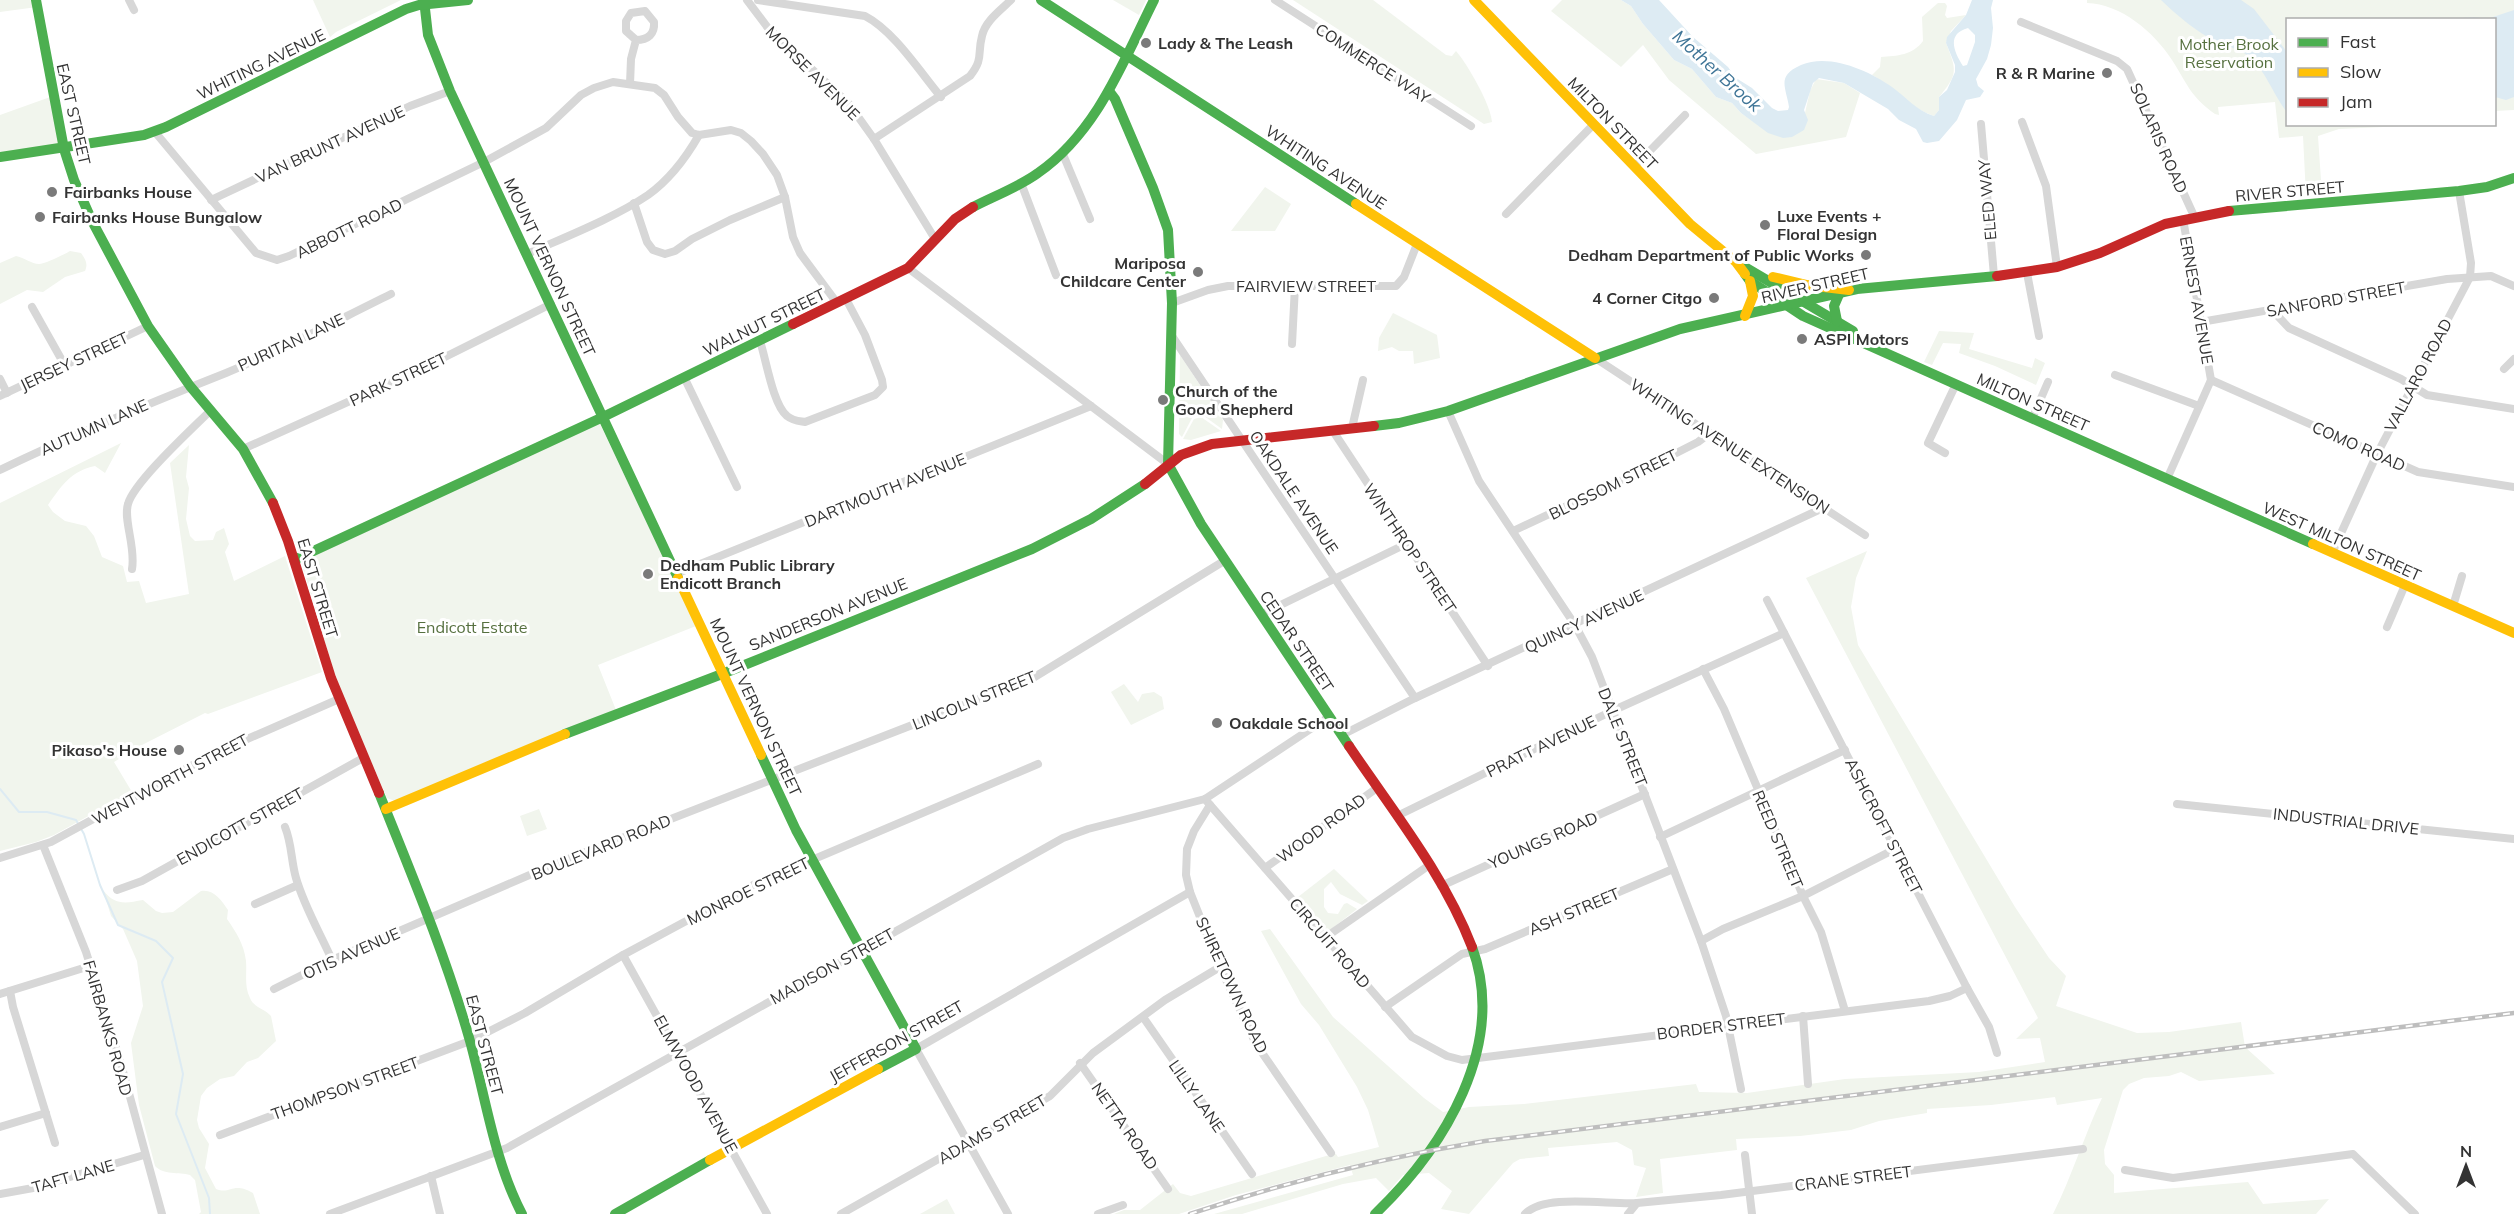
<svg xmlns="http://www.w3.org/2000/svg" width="2514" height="1214" font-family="Mulish,sans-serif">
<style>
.green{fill:#f1f5ed}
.water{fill:#ddebf3;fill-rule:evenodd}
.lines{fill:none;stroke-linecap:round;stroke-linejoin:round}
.stream{stroke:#ddebf3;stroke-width:2}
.street{stroke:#d7d7d7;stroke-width:8}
.fast{stroke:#4caf50;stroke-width:10}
.slow{stroke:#ffc107;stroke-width:10}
.jam{stroke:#c62828;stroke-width:10}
.rail-casing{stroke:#bebebe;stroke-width:4.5}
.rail{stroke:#fff;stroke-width:2;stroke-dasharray:7;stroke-linecap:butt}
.poi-dot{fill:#7a7a7a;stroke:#fff;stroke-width:2}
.labels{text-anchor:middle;stroke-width:6;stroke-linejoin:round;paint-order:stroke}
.poi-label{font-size:16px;font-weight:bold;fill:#333;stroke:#fff;text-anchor:start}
.park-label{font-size:16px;fill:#56703f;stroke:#fff}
.street-label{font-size:16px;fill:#333;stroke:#fff}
.water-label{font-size:18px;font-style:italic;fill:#3f7597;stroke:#fff}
</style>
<rect width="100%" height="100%" fill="#fff"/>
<!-- green -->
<g class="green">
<path d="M0,0H36L37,7L0,12Z"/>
<path d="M313,0H401L336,32L330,37Z"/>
<path d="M1113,0H1146L1139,15Z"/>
<path d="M1293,0H1373L1446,55L1452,56L1456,51C1468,65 1491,105 1492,122L1484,124Z"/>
<path d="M1562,0H1621L1631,6L1643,24L1674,60L1692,69L1716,97L1732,103L1741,113L1761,127L1805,113L1810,91L1816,79L1844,83L1860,93L1846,137L1756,154L1669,80L1643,45L1621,67L1551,11Z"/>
<path d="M2087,0H2514V110L2495,111L2494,20H2288V124L2428,125L2339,129L2318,136L2322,195L2306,196L2303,136L2279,138L2275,102L2218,107L2219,115L2215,114C2190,96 2188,85 2172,60C2154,32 2121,4 2087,3Z"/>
<path d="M1938,3H1945L1947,6L1945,15L1947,18L1966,15L1951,31L1946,43C1957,71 1958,74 1939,97V110L1934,116C1910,108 1894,87 1872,75L1880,67L1881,57C1897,56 1913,55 1923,41L1922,17Z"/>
<path d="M53,96L64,149L0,157V115Z"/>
<path d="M1265,187L1291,204L1275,231H1231Z"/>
<path d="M70,251L81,253C86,260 88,264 85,271L65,277L43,292L27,290L0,304V263L16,256C23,257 32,264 39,264C45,264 65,254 70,251Z"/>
<path d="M1393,313L1437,335L1440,358L1414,364L1413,351H1399L1392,347L1378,351L1379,338Z"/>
<path d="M1939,331L1974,333L1969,349L2032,368L2035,358L2045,363L2036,385L1995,366L1959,353L1961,344L1943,343L1932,365L1924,362Z"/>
<path d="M1180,355L1223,420L1222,429L1204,416L1201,405L1190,408L1192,418L1182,437L1179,434Z"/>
<path d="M1201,417L1221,431L1191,440L1183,439L1194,419Z"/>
<path d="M597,423L600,424L696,626L598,665L616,710L395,801L387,798L338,685L302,565L307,559Z"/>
<path d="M121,443L105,473L95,466C71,471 62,485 48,505L53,512L65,521L86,526L94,536L102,557L123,566L127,582L139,581L146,603L189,594L170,463L189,445L186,477L189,488L186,519L190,536L195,541L213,540L216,532L224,528L229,544L225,552L234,581L285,556L322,672L208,714L205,713L140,746L114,762L132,792L54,835L36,842L0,851V503Z"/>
<path d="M1867,551L1856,578L1851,607L1858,645L2015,907L2049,958L2066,976L2056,1006L2137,1033L2169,1032L2241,1022L2245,1047L2275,1074L2199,1081L2181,1072L2169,1076L2144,1078L2129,1084L2123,1090L2104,1150L2105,1164L2114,1175V1193L2248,1182L2263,1204L2329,1199L2316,1214H2053C2072,1176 2084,1136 2102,1098L2057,1105L2055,1097L1991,1105L1927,1109V1113L1879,1121L1851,1130L1800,1136L1736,1139L1737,1150L1660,1159L1663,1193L1636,1197L1646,1168L1634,1165L1632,1150L1617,1142L1548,1148L1549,1156L1520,1159L1513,1163L1469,1214L1441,1209L1452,1191L1429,1173L1403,1175L1389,1191L1376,1178L1343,1184L1242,1214H1214L1353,1175L1350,1165L1236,1195L1179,1214H1114L1124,1210H1140L1173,1184L1180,1193L1191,1196L1326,1156L1336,1154L1338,1157L1379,1147L1368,1110L1357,1087L1319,1025L1301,1004L1261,931L1270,929L1333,1017L1424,1098L1443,1112L1469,1107L1524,1104L1696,1084L1699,1092L1747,1093L1845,1079L1979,1072L2045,1062L2040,1038L2016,1039L2038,1018L1806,578Z"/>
<path d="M1124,684L1138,702L1142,694L1154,692L1162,697L1164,709L1131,725L1111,692Z"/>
<path d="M539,809L547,829L527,836L520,816Z"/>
<path d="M1334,869L1368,901L1362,905L1340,894L1331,882L1324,889V907L1328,913L1338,914L1344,904L1347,903L1357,909L1330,930H1327L1298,897Z"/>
<path d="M103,890C115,906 126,903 143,900L156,911L162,913L173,912L201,891C214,889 221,900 228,910L227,919C236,932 244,944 246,961C247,974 244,986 250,998C254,1008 264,1008 271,1016L276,1041L258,1058L247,1062L234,1076L220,1079L207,1088L201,1096L197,1120L199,1128L209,1144L205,1168L216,1189C231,1195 232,1181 253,1193L260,1214H199L201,1212L195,1180L190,1175C179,1172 163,1175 155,1166L139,1105L131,1043L143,1006L137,961L123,929L111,916Z"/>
<path d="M947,1199L955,1214H920Z"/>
</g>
<!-- water -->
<g class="water">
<path d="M1621,0H1659L1693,37L1728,67L1736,78L1752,88L1772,108L1778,111L1788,110L1789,107C1786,87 1776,76 1801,65C1829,53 1868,70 1892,87C1906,97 1917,111 1934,116L1939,110V97L1947,90L1955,72V65L1946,43L1947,37L1966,15L1972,0H1993L1991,8L1993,28L1991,45L1987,59L1976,79L1978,86L1984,91L1980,97L1966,100L1957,120L1939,141L1927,143L1923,142L1916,129L1899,120L1888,109L1844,83L1819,78L1813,83L1804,110L1808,120L1804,130L1792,137L1783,138L1768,133L1741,113L1732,103L1716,97L1692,69L1674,60L1643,24L1631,6ZM1968,28L1975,35V42L1967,65L1963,66C1954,52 1946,34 1968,28Z"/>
<path d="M2161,0H2241L2254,9L2287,52V112C2272,93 2266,70 2247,55C2238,48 2227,47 2217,42C2195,31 2179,17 2161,0Z"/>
<path d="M2514,10V97L2506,100L2495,97L2494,20L2451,19L2474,17L2487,19Z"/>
</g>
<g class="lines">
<!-- stream -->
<path class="stream" d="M0,789L19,812H47L76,820L84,834L100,885L118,925L156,941L173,958L162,982L183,1074L176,1114L209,1198L210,1214"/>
<!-- street -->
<g class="street">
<path d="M129,0L134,10"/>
<path d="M747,0L768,28L849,104L874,139L935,239"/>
<path d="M758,0L865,16C894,31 920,72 941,97"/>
<path d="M1275,0L1471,126"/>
<path d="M2021,22L2117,61L2127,69L2194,216"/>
<path d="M630,84L631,59L636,40L626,31V21L631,13L645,11L654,22C655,34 648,40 636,40"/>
<path d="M2022,122L2046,186L2057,267"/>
<path d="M1981,124L1994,276"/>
<path d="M155,132L256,253L277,260L289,256L484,162L546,128L581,95L594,88L613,82L655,88L664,95L678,117L692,133L699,135L731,130L741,133L751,141L763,154L777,175L785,197L793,237L800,253L837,303"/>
<path d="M874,139L970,76C984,58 977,55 982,36C985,21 1001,10 1011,0"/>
<path d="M1062,152L1090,219"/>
<path d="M1634,167L1685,115"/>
<path d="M1021,183L1056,275"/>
<path d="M211,200L410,106L450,91"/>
<path d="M634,203L647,242L653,250L665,254L675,251L692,239L730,220L785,197"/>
<path d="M1506,214L1593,125"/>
<path d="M527,254C565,237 614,218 648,195C669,180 687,156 699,135"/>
<path d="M908,268L1168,464"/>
<path d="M2027,273L2039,336"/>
<path d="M1172,303L1208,290L1228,286H1396L1404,277L1417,244"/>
<path d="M32,307L64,364"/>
<path d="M2273,311L2289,328L2401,379L2427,395L2514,409"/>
<path d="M2201,322L2447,279L2491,276L2514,286"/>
<path d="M1172,336L1415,698"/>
<path d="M760,341C766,359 773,405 787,416C793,421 799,421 805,422L875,395L883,387L882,380L865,335L846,299"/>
<path d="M1292,344L1295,286"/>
<path d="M1595,358L1865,535"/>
<path d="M2504,369L2514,359"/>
<path d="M2115,375L2199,406"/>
<path d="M684,377L737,487"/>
<path d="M0,379L7,393"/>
<path d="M2211,380L2418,472L2514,487"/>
<path d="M0,396L148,326"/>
<path d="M1448,411L1479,481L1575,625L1592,657L1701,941L1726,1016L1741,1089"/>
<path d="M2032,419L2048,382"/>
<path d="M1352,428L1363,380"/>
<path d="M1333,431L1488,666"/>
<path d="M243,449L419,370L551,304"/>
<path d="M1945,453L1928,443L1956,384"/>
<path d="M0,470C74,434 150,403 226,373C282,350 336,321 391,294"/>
<path d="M2167,479L2211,380L2183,219"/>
<path d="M1513,531L1635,474L1698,442L1710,433"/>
<path d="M2332,553L2377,454L2470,277L2471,263L2459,191"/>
<path d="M132,569C136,547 123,520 128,504C134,482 192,429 211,410"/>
<path d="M678,573L1091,406"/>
<path d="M1767,600L1967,988L1989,1027L1997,1053"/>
<path d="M2453,606L2462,576"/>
<path d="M1262,614L1406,544"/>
<path d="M2387,627L2405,585"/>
<path d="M1703,669L1724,709L1803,896L1821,932L1845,1011"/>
<path d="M1342,735L1415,698L1825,507"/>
<path d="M1205,799L1412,1037L1447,1056L1462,1060L1929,1001L1950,996L1967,988"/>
<path d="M2177,804L2514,839"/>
<path d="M1210,805L1194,831L1187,849L1186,875L1190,892L1220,967L1256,1044L1331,1153"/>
<path d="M1397,816L1612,711L1784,633"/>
<path d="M285,827C292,844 291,861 296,878C304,906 320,933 332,960"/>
<path d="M1660,837L1845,750"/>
<path d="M43,845L86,952L121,1064L162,1214"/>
<path d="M0,858L51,842L213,754L339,699"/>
<path d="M1265,868L1377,788"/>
<path d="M1441,886L1645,794"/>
<path d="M117,890L142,881L363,758"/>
<path d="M255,904L298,885"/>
<path d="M1326,937L1428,866"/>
<path d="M1701,941L1723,929L1803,896L1895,849"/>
<path d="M623,955L767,1214"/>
<path d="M274,989L332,960L555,864L1033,678L1224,561"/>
<path d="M10,991L13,1007L55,1143"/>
<path d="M0,994L90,966"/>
<path d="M1385,1007L1462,954L1485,949L1673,869"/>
<path d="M1803,1016L1808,1084"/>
<path d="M1143,1017L1252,1174"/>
<path d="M1080,1063L1168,1189"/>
<path d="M0,1127L46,1113"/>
<path d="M220,1135L470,1041L525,1013L623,955L755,884L1038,764"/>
<path d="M1745,1155L1752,1214"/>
<path d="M2125,1170L2173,1178L2353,1154L2415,1214"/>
<path d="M431,1176L440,1214"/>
<path d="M0,1194L33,1188L144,1155"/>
<path d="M330,1214L507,1148L1063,838L1088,829L1205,799L1330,716"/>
<path d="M841,1214L1050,1096L1093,1053L1165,1000L1220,967"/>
<path d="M1008,1214L916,1049L1190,892"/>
<path d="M1098,1214L1123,1205"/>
<path d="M1525,1214C1544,1193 1609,1205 1637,1203"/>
<path d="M1628,1214L1637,1203L1721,1195L2083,1149"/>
</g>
<!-- fast -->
<g class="fast">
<path d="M36,0L64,149L74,180L92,221L148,326L190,386L243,449L273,503"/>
<path d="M424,0L428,35L450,91L678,578"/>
<path d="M1041,0L1356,204"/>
<path d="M1109,91L1115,99L1153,188L1168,230L1172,303L1168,464L1201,524L1349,746"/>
<path d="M0,157L144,135L166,127L406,9L419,5L468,0"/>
<path d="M973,207C994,196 1019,187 1038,173C1097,132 1123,62 1154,0"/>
<path d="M2229,211L2459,191L2487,187L2514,178"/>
<path d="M1738,263L1853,331"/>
<path d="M1745,274L1750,281L1803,316L2313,544"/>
<path d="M1837,321L1834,306L1840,292"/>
<path d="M1374,426L1399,423L1448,411L1680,329L1857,289L1997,276"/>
<path d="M294,560L603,417L793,324"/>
<path d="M565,734L722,674L1032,549L1091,519L1145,484"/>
<path d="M761,755L796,830L916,1049L878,1069"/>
<path d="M379,793C412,875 446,956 470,1041C486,1099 494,1160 522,1214"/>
<path d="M615,1214L710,1160"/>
<path d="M1375,1214C1444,1148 1508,1045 1472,947"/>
</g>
<!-- slow -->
<g class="slow">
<path d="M1474,0L1690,224L1736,262L1745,274"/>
<path d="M1356,204L1595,358"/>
<path d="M1773,277L1807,285L1849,290"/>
<path d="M1745,316L1753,296L1750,281"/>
<path d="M2313,544L2514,633"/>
<path d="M678,578L761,755"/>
<path d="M386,809L565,734"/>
<path d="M710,1160L878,1069"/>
</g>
<!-- jam -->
<g class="jam">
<path d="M1997,276L2057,267L2100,253L2165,224L2229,211"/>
<path d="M793,324L908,268L955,219L973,207"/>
<path d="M1145,484L1181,455L1212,444L1374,426"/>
<path d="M273,503L288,541L331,678L379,793"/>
<path d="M1349,746C1392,810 1444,874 1472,947"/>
</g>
<!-- rail casing -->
<g class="rail-casing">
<path id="rail" d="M1190,1214C1286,1182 1385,1157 1485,1141L2514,1013"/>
</g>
<!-- rail -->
<use href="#rail" class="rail"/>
</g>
<!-- markers -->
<g class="poi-dot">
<circle cx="1146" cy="43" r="6"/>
<circle cx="2107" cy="73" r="6"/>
<circle cx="52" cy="192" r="6"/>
<circle cx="40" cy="217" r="6"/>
<circle cx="1765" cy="225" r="6"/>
<circle cx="1866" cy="255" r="6"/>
<circle cx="1198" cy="272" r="6"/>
<circle cx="1714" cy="298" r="6"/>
<circle cx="1802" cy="339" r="6"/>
<circle cx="1163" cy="400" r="6"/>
<circle cx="648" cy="574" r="6"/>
<circle cx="1217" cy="723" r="6"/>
<circle cx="179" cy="750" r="6"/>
</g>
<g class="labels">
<!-- poi labels -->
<g class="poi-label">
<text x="1158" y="49">Lady &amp; The Leash</text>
<text x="2095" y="79" text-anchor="end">R &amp; R Marine</text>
<text x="64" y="198">Fairbanks House</text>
<text x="1777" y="222">Luxe Events +<tspan x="1777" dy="18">Floral Design</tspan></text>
<text x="52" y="223">Fairbanks House Bungalow</text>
<text x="1854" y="261" text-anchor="end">Dedham Department of Public Works</text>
<text x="1186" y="269" text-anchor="end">Mariposa<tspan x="1186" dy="18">Childcare Center</tspan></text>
<text x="1702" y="304" text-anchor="end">4 Corner Citgo</text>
<text x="1814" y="345">ASPI Motors</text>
<text x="1175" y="397">Church of the<tspan x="1175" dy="18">Good Shepherd</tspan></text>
<text x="660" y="571">Dedham Public Library<tspan x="660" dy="18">Endicott Branch</tspan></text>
<text x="1229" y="729">Oakdale School</text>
<text x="167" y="756" text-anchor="end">Pikaso's House</text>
</g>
<!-- park labels -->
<g class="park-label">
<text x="2229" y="50">Mother Brook<tspan x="2229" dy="18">Reservation</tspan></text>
<text x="472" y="633">Endicott Estate</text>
</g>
<!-- street labels -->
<g class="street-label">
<text transform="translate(1373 63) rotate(33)" y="6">COMMERCE WAY</text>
<text transform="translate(261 64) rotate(-26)" y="6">WHITING AVENUE</text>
<text transform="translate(813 73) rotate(45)" y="6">MORSE AVENUE</text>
<text transform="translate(74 114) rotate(77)" y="6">EAST STREET</text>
<text transform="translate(1613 123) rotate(46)" y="6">MILTON STREET</text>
<text transform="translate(2159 138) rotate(66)" y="6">SOLARIS ROAD</text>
<text transform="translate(330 144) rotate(-25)" y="6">VAN BRUNT AVENUE</text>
<text transform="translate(1326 167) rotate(33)" y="6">WHITING AVENUE</text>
<text transform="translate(2290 191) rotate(-5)" y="6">RIVER STREET</text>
<text transform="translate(1987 200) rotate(-95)" y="6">ELED WAY</text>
<text transform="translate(349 228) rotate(-26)" y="6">ABBOTT ROAD</text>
<text transform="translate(550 267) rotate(65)" y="6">MOUNT VERNON STREET</text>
<text transform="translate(1815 285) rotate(-13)" y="6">RIVER STREET</text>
<text x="1306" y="292">FAIRVIEW STREET</text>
<text transform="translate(2336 299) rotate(-10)" y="6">SANFORD STREET</text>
<text transform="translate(2197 300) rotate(80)" y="6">ERNEST AVENUE</text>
<text transform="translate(764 322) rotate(-26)" y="6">WALNUT STREET</text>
<text transform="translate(291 342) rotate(-25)" y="6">PURITAN LANE</text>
<text transform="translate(74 361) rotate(-25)" y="6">JERSEY STREET</text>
<text transform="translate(2418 375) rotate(-62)" y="6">VALLARO ROAD</text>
<text transform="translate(398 379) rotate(-25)" y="6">PARK STREET</text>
<text transform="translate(2033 402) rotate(24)" y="6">MILTON STREET</text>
<text transform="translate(94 427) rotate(-24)" y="6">AUTUMN LANE</text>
<text transform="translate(1730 446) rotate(33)" y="6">WHITING AVENUE EXTENSION</text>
<text transform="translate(2359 446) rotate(24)" y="6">COMO ROAD</text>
<text transform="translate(1613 484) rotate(-26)" y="6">BLOSSOM STREET</text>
<text transform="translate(885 490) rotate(-22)" y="6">DARTMOUTH AVENUE</text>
<text transform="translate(1294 492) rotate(56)" y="6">OAKDALE AVENUE</text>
<text transform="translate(2342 541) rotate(24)" y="6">WEST MILTON STREET</text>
<text transform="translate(1410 548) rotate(56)" y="6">WINTHROP STREET</text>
<text transform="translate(318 588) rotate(73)" y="6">EAST STREET</text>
<text transform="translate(828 614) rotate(-22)" y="6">SANDERSON AVENUE</text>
<text transform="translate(1584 621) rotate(-25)" y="6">QUINCY AVENUE</text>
<text transform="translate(1297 641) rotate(56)" y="6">CEDAR STREET</text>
<text transform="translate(974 700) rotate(-22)" y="6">LINCOLN STREET</text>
<text transform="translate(756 707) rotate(65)" y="6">MOUNT VERNON STREET</text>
<text transform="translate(1623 737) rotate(68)" y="6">DALE STREET</text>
<text transform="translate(1541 746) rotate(-26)" y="6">PRATT AVENUE</text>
<text transform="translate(170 779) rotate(-28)" y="6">WENTWORTH STREET</text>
<text transform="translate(2346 821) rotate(6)" y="6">INDUSTRIAL DRIVE</text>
<text transform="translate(240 826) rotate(-29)" y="6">ENDICOTT STREET</text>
<text transform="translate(1884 826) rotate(63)" y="6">ASHCROFT STREET</text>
<text transform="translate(1321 828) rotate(-36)" y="6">WOOD ROAD</text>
<text transform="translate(1778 839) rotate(67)" y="6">REED STREET</text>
<text transform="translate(1543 840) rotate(-24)" y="6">YOUNGS ROAD</text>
<text transform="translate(601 847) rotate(-22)" y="6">BOULEVARD ROAD</text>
<text transform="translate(748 891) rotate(-26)" y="6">MONROE STREET</text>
<text transform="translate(1574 911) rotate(-23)" y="6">ASH STREET</text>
<text transform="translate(1330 943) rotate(49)" y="6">CIRCUIT ROAD</text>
<text transform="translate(351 953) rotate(-24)" y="6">OTIS AVENUE</text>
<text transform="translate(832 966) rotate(-29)" y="6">MADISON STREET</text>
<text transform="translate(1232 985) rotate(65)" y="6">SHIRETOWN ROAD</text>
<text transform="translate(1721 1026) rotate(-7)" y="6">BORDER STREET</text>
<text transform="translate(108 1028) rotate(74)" y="6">FAIRBANKS ROAD</text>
<text transform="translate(896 1041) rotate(-29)" y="6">JEFFERSON STREET</text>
<text transform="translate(485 1045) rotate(75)" y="6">EAST STREET</text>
<text transform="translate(696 1084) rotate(61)" y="6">ELMWOOD AVENUE</text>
<text transform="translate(345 1088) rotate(-20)" y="6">THOMPSON STREET</text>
<text transform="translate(1197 1096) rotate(55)" y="6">LILLY LANE</text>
<text transform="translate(1125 1126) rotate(55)" y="6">NETTA ROAD</text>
<text transform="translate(992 1129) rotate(-30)" y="6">ADAMS STREET</text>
<text transform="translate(73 1176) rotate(-16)" y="6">TAFT LANE</text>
<text transform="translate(1853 1178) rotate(-7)" y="6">CRANE STREET</text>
</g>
<!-- water labels -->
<g class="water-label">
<text transform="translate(1717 71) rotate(42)" y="6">Mother Brook</text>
</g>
</g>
<!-- legend -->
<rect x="2286" y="18" width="210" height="108" fill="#ffffff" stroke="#adadad" stroke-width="1.5"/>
<rect x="2298" y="38" width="30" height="9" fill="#4caf50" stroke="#adadad" stroke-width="1.5"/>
<text x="2340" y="48" font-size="18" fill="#333333">Fast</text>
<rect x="2298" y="68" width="30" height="9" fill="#ffc107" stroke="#adadad" stroke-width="1.5"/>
<text x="2340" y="78" font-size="18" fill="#333333">Slow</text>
<rect x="2298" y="98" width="30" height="9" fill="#c62828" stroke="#adadad" stroke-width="1.5"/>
<text x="2340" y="108" font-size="18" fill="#333333">Jam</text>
<!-- north arrow -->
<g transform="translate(2466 1166)" stroke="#ffffff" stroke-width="4.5" paint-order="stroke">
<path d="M0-4.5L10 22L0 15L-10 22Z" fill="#333333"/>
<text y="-9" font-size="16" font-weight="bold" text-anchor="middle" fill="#333333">N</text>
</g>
</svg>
